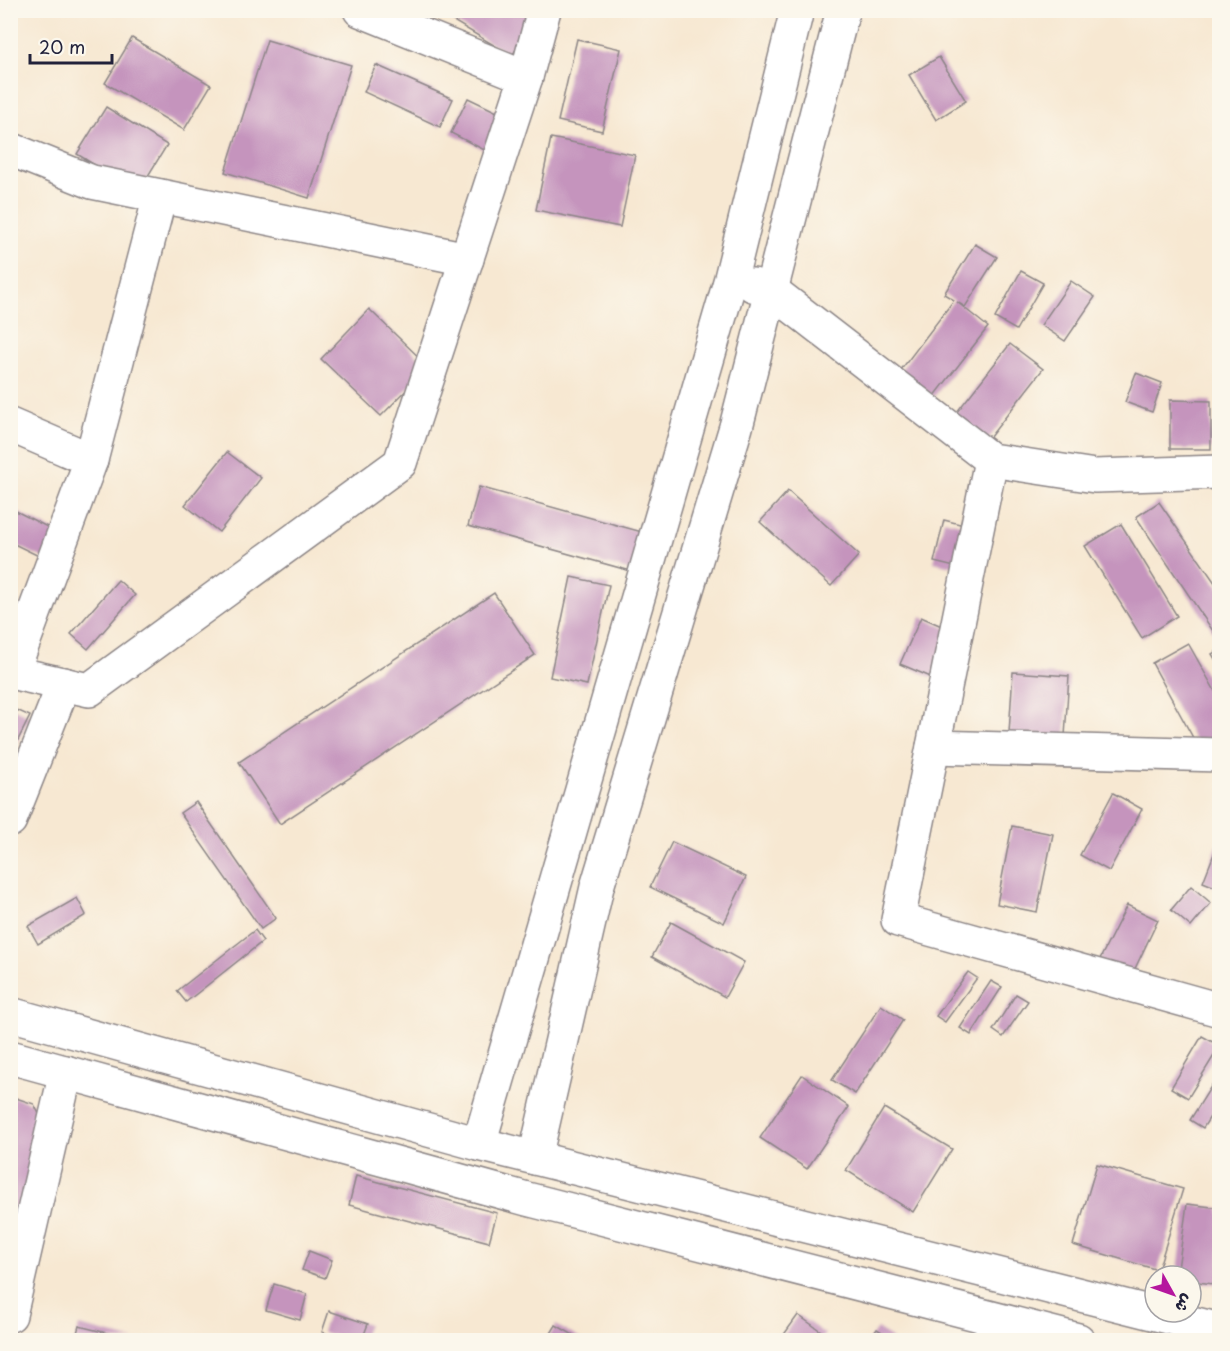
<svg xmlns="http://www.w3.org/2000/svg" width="1230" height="1351" font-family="'Playpen Sans','Playpen Sans Arabic',sans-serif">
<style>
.building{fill:#c594bd}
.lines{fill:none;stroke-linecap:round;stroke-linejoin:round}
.minor-casing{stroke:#8c8586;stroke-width:36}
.minor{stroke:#fff;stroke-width:33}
</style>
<rect width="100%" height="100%" fill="#fbf7ec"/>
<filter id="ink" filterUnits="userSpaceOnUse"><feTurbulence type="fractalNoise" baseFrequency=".0167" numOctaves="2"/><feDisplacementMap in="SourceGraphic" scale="12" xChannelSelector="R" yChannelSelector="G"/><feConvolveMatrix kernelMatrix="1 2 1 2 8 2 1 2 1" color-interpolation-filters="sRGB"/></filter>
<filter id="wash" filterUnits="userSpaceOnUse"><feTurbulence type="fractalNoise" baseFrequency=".008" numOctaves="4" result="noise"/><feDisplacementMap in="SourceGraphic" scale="24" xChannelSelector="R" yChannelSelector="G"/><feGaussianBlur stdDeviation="1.35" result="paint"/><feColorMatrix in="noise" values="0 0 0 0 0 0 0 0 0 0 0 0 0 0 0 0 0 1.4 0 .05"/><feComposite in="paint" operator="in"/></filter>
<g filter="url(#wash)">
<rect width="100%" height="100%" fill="#f7e8d2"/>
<g id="blocks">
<!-- building -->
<g class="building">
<path d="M435,10H530L537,15L512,56Z"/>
<path d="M132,38L211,85L184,130L105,83Z"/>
<path d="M577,39L621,49L602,131L558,121Z"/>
<path d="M267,40L351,65L309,198L225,172Z"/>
<path d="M939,57L966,101L936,120L909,75Z"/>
<path d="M376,65L453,99L440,127L364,92Z"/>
<path d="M468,98L520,123L502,159L451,133Z"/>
<path d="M106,107L167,145L138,192L77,154Z"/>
<path d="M551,138L635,155L620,227L536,210Z"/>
<path d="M975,244L997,257L965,307L957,302L988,327L934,397L900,371L954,300L944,294Z"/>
<path d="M1021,271L1043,283L1016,330L995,318Z"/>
<path d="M1071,281L1095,297L1065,341L1041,325Z"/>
<path d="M369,309L429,367L381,416L321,359Z"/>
<path d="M1010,344L1043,369L986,442L953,417Z"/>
<path d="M1136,373L1162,383L1152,412L1125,402Z"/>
<path d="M1170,400L1211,401V449H1170Z"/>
<path d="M227,452L261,478L219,532L185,505Z"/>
<path d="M479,487L642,532L631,571L468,526Z"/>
<path d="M788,491L859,555L831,586L760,522Z"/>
<path d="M1159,502L1220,590V630L1215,634L1136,517Z"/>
<path d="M10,508L65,536L51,562L10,542Z"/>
<path d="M944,520L976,528L967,570L934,562Z"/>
<path d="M1121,524L1177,616L1142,638L1085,546Z"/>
<path d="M571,577L609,585L587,685L550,677Z"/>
<path d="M118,580L135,595L88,649L71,634Z"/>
<path d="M494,593L535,655L280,824L239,762Z"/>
<path d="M921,617L953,631L933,678L900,664Z"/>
<path d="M1188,643L1220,700V756L1207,763L1152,663Z"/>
<path d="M1220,649V667L1212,654Z"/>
<path d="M1013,672L1069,676L1065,736L1009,733Z"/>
<path d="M10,707L30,716L10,756Z"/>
<path d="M1113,793L1142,809L1109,871L1080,855Z"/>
<path d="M196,802L276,918L261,929L180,813Z"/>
<path d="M1012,826L1053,834L1037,912L997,904Z"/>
<path d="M1219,841H1220V889L1203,882Z"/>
<path d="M672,842L746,877L724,923L650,887Z"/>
<path d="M1191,886L1211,903L1191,927L1171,910Z"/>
<path d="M77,898L86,915L38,944L28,926Z"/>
<path d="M1127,905L1158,920L1131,977L1099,961Z"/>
<path d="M671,922L744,962L725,997L652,957Z"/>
<path d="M255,930L263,941L186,1002L177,991Z"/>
<path d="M968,972L977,978L945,1022L936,1016Z"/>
<path d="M991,981L1002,987L971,1035L960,1028Z"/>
<path d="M1016,994L1028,1001L1003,1037L993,1030Z"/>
<path d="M881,1005L903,1020L855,1094L832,1080Z"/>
<path d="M1202,1036L1220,1046L1188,1098L1171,1088Z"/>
<path d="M1220,1072V1101L1203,1128L1190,1120Z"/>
<path d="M802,1075L849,1107L807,1169L760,1138Z"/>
<path d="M10,1096L34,1104L48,1132L10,1242Z"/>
<path d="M884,1108L952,1149L913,1212L846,1170Z"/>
<path d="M1097,1164L1183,1189L1158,1270L1073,1245Z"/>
<path d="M356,1176L497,1213L489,1242L349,1205Z"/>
<path d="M1187,1204L1220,1208V1285L1191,1281V1276H1177Z"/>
<path d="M309,1251L332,1260L325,1278L302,1270Z"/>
<path d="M274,1284L307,1294L300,1320L266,1310Z"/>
<path d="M329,1311L368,1324L362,1340H347L322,1332Z"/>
<path d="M798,1315L825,1334L820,1340H780Z"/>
<path d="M556,1325L582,1340H547Z"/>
<path d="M79,1326L135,1340H75Z"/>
<path d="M877,1329L894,1340H869Z"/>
</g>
</g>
</g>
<g filter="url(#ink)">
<use href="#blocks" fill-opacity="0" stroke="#8c8586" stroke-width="1.5"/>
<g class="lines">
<!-- minor casing -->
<g class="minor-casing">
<g id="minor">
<path d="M360,10L526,77L544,10"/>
<path d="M10,149L92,182L467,259"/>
<path d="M753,285L771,290L991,460L1095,476L1220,472"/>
<path d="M10,425L91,460L160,196"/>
<path d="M991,460L898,920L1220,1010"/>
<path d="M10,672L89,690L400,463L526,77"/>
<path d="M12,673L91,460"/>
<path d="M933,747L1220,755"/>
<path d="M10,820L64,684"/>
<path d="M10,1014L479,1144L1220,1330"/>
<path d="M10,1057L527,1199L1078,1340"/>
<path d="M479,1144L731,278L797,10"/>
<path d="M535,1158L597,887L736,427L843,10"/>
<path d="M10,1315L66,1072"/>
</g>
</g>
<!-- minor -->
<use href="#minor" class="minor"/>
</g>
</g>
<!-- margin -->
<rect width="1230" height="1351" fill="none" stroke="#fbf7ec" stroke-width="36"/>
<!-- north arrow -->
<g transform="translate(1173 1294) rotate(130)"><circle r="28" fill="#fbf7ec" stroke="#a4a2a5" stroke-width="1.5"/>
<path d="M0-4.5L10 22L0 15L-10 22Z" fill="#b5179e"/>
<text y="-9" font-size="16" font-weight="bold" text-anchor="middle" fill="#22223b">ش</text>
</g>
<!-- scale -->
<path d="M30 54v9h82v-9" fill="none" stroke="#22223b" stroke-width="3"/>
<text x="39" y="54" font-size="18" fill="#22223b" stroke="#fbf7ec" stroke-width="4.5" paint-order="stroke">20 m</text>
</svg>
